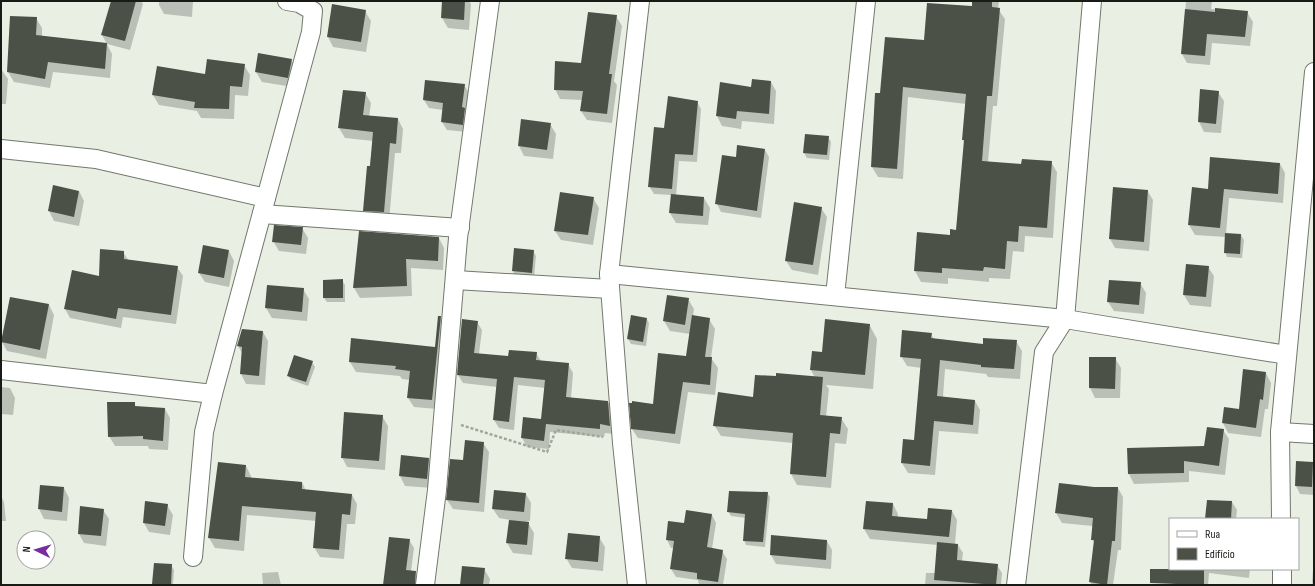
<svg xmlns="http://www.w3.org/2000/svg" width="1315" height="586" font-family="'Sofia Sans Condensed',sans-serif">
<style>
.shadow{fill:#0003}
.building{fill:#4b5147}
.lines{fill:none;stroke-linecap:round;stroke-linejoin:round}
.minor-casing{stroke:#72786d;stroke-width:20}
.path{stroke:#a0a69c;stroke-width:2.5;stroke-dasharray:3 2;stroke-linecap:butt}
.minor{stroke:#fff;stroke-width:18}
</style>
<rect width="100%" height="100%" fill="#e9f0e3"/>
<!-- shadow -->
<g class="shadow">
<path d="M112,1H141L143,4L130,50L107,44L102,35Z"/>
<path d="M159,1H193L192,17L164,14L159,5Z"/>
<path d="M443,1H469L471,4L469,30L448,28L442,18Z"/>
<path d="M973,1H999L998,9L1005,19L997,106H993L988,162L1022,165L1051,162L1057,172L1053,238L1025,236L1024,252L1013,251L1010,279L989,278V282L948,278V284L921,282L915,271L918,233L951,236L957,231L965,144L963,140L966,104L908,97L903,179L878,177L872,167L881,94L925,41L973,7Z"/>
<path d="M1186,1H1212L1211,9L1247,12L1253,22L1250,46L1212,43L1210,65L1187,63L1182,54Z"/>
<path d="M365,11L371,21L366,52L333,47L328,37Z"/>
<path d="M616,16L622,26L614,81L617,85L612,123L587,120L581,111L582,100L560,99L555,89L582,64Z"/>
<path d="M36,18L42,28V37L107,44L112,54L110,78L53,72L50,88L14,82L8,72Z"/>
<path d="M291,60L297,69L293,87L262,82L256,72Z"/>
<path d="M244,65L250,75L248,96L235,95L234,119L201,118L197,111L159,105L153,95L206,75Z"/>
<path d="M1,69L8,79L6,104H1Z"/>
<path d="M426,81L464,85L469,93L467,132L447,130L442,122L443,110L429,108L424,100Z"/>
<path d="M771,82L776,91L774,124L742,121L741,129L722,126L717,116L752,88Z"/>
<path d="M1218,92L1224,101L1221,133L1204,132L1199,122Z"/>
<path d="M365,93L371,103L369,117L398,119L403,129L401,153H395L389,221L370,220L364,210L373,141L345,138L339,128Z"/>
<path d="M697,102L701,109L697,162L679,161L676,196L704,198L710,208L708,225L676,223L670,213L672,195L654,194L649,186L664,129Z"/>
<path d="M550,124L556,134L553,159L524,156L519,146Z"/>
<path d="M828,137L831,142L829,160L807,158L804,153Z"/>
<path d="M765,150L769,157L761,218L721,212L717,204L723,156L737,158Z"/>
<path d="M1280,164L1285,173L1283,203L1229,198L1226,234L1241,235L1244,240L1242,258L1227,257L1225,252L1226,237L1195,235L1189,225L1208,190Z"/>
<path d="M1147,190L1153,200L1149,251L1115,248L1110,239Z"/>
<path d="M79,191L84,201L79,226L54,221L49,211Z"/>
<path d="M593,198L599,208L593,245L561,240L555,231Z"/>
<path d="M821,208L827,217L818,275L792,270L786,261Z"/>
<path d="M302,228L308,238L306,254L279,251L273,241Z"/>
<path d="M360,232L439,238L444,248L443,270L411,268L412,296L360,298L354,288Z"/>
<path d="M229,251L234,261L229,287L205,282L199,273Z"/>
<path d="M533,251L536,256L534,277L515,276L513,271Z"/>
<path d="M123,252L129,261L177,267L183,276L176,324L123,317L121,328L70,318L65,309Z"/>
<path d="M1208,267L1214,276L1211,307L1190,305L1184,295Z"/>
<path d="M342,280L345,285V302H327L324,298Z"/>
<path d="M1140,283L1146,293L1144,314L1114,311L1108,302Z"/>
<path d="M268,286L303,289L309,299L307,321L272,318L266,308Z"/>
<path d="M688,299L694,309L693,316L709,319L715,329L711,358L718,368L715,395L688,392L680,444L638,438L632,429L654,405L687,357L690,334L670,331L664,321Z"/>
<path d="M49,305L54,315L46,359L7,351L2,342Z"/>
<path d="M440,317L446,327L437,409L414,407L408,398L410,380L402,379L400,376L356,372L350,362L352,339L436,348Z"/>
<path d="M646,318L649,323L646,346L631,344L628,339Z"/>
<path d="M477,322L482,330L479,354L509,357L536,353L541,361L568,364L573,373L571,398L608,402L613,411L614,434L605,433L604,437L550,432L549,449L527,447L522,438L542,420L545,388L518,385L514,430L499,428L494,420L497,387L463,383L458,375Z"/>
<path d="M869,324L877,339L873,389L826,385L829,389L826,417L841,418L848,429L846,444L835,443L831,488L797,485L791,474L793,443L721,436L714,425L754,398L815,378L811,370L823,353Z"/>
<path d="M263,332L268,341L265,385L246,384L241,374L242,353L238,346Z"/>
<path d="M931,334L934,339L984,345L1016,341L1022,351L1020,379L988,377L986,374L945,369L943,397L975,401L980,410L978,434L939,431L935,475L908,473L902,463L904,440L915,441L922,368L907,366L901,356Z"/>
<path d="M1115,358L1121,368L1120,398H1095L1090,388Z"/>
<path d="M312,362L315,367L308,386L291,380L288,375Z"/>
<path d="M1266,373L1271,383L1268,409H1265L1261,437L1228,433L1223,423L1239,410Z"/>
<path d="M1,387L10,388L15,398L13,415L1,414Z"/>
<path d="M134,403L136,407L165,409L170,418L168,450L149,449L148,446H115L109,436Z"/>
<path d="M382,416L388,426L385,470L347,467L342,457Z"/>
<path d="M1223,430L1229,439L1225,475L1189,471V482L1134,484L1129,474L1205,447Z"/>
<path d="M483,443L489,452L484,512L453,509L447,500L464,462Z"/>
<path d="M429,458L434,468L433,488L405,486L400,476Z"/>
<path d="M1297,462L1314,463V495L1300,494L1296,486Z"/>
<path d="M219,463L246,466L251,476V479L302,482L306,491L352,495L357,504L355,524H347L344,559L320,557L314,547L317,521L247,515L244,551L215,548L209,538Z"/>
<path d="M64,488L69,498L67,521L44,519L39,509Z"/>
<path d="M1094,488H1118L1123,497L1121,550H1118L1113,585H1092L1090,582L1095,543L1092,540L1093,526L1062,523L1056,513Z"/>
<path d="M767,493L770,497L765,547L746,545L744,540L746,518L731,516L728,511Z"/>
<path d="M526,494L531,503L530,521H527L534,533L532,555L513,553L507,543L510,520L499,518L493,509Z"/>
<path d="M1,496L4,502L6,521H1Z"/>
<path d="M866,502L893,504L898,514V517L928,520L952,511L957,520L955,544L958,545L963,553L962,561L997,565L1002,573L1001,585H925L926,573H936L938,545L870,539L864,529Z"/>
<path d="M1232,502L1237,510L1236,519H1206Z"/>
<path d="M167,505L173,515L170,535L149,532L144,523Z"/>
<path d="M103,510L109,519L106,546L84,543L79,534Z"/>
<path d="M712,515L716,523L712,549L722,551L727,559L723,585H699L698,580L676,577L671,569L674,548H671L667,540L685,524Z"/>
<path d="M599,537L605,547L603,571L572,568L566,558Z"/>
<path d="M409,540L414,548L411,571L417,580L416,585H384Z"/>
<path d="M827,541L832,550L831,569L776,564L771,555Z"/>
<path d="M1314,558V585H1313L1312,582Z"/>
<path d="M171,565L174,570L173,585H154Z"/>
<path d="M484,569L490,579L489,585H461Z"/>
<path d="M1173,569H1250L1249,578L1209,573L1208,585H1173Z"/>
<path d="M278,572L281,585H263L262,573Z"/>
</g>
<!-- building -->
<g class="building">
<path d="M111,1H136L125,41L101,35Z"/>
<path d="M442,1H465L464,20L441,18Z"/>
<path d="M972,1H992V7L1000,8L992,96H987L982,161L1021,164L1022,159L1052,161L1047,228L1019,226L1018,242L1007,241L1005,269L984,267L983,271L942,268V273L914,271L917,232L950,235V229L956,230L964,140H962L966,94L903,87L897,169L871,167L875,93H880L885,37L924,40L927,3L972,6Z"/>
<path d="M332,4L366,10L361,42L327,37Z"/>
<path d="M1215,8L1248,11L1245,37L1207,34L1205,56L1181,54L1185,9L1215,12Z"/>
<path d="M588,12L617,15L609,74H612L607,114L580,111L583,91L554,90L555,61L581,63Z"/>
<path d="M10,16L37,17L36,35L107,43L105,69L48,62L45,79L7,72Z"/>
<path d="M258,53L292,59L288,78L255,72Z"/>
<path d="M207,59L245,64L242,87L230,86L229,109L194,108L195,102L152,95L157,66L205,74Z"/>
<path d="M752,79L771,81L769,114L737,111L736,119L716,116L720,82L751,87Z"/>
<path d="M425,80L465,84L462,107L465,108L463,125L441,122L443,103L423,100Z"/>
<path d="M1200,89L1219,91L1216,124L1198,122Z"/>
<path d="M343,90L366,92L363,115L398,118L396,144L390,143L384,212L363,211L367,166H370L373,132L338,128Z"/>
<path d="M668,96L698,101L693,155L675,154L672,189L648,187L654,127L664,128Z"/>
<path d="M521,119L551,123L547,150L518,146Z"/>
<path d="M805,134L829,136L827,155L803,153Z"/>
<path d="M737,145L765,149L757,211L715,204L722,155L736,157Z"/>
<path d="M1210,157L1280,163L1278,194L1224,189L1220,228L1188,225L1192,187L1208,189Z"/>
<path d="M53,185L79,191L74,217L48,211Z"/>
<path d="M1113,187L1148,190L1144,242L1109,239Z"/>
<path d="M560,192L594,197L588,235L554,231Z"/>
<path d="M671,194L704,197L703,216L669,213Z"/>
<path d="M794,202L822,207L813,265L785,261Z"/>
<path d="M274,225L303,227L301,245L272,242Z"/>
<path d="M359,231L439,237L438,261L406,259L407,286L353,288Z"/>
<path d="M1225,233L1241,234L1240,254L1224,253Z"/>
<path d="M203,245L229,250L224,278L198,273Z"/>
<path d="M514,248L534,250L532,273L512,271Z"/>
<path d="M100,249L124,251V259L178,266L171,315L118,308L116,319L64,309L72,270L99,276Z"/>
<path d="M1186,264L1209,266L1206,297L1183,295Z"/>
<path d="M343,279V298H323V280Z"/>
<path d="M1109,280L1141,282L1139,305L1107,302Z"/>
<path d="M267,285L304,288L302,312L265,308Z"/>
<path d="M667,295L689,298L685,325L663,321Z"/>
<path d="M10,297L49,304L40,350L1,342Z"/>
<path d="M631,315L647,318L643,342L627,339Z"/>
<path d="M692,315L710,318L705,357H712L710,385L683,382L675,434L631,429L629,403H632V401L653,404L658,353L686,356Z"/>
<path d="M438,316H441L432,400L407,398L410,371L395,369L396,366L349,362L351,338L435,347Z"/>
<path d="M462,319L478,321L474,353L508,356L509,350L537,352L536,360L569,363L566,397L608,401L610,426L600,424V429L546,424L544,441L521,438L523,417L541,419L545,380L514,377L509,422L493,420L497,379L457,375Z"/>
<path d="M825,319L870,324L865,375L810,370L812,351L822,352Z"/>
<path d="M242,329L263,331L259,376L240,374L242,347L237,346Z"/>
<path d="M902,330L932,333L931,338L983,344V338L1017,340L1014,369L981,367V365L940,360L937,396L975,400L973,425L934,421L930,466L901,463L903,439L914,440L921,359L900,357Z"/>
<path d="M294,355L313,361L306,382L287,376Z"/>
<path d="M1089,357H1116L1115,389L1089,388Z"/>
<path d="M1243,369L1266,372L1263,400L1260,399L1256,428L1222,423L1224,407L1239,409Z"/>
<path d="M776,373L823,377L820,415L842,417L840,434L830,433L826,477L790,474L793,433L713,426L718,392L753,397L755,375L776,376Z"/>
<path d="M107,402H135V406L165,408L163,441L143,439V436L108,437Z"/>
<path d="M344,412L383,415L379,461L341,458Z"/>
<path d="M1207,427L1224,429L1219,466L1184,461V473L1128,474L1127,448L1204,446Z"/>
<path d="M465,440L484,442L479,503L446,500L450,459L463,460Z"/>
<path d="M401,455L429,458L427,479L399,476Z"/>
<path d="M1296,461L1313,462L1312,487L1295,486Z"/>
<path d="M218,462L246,465L245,477L302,482V489L352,494L350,515L342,514L339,550L313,548L316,512L242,506L239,541L208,538Z"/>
<path d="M1059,483L1094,487H1118L1115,541H1112L1107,585L1089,582L1094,540H1091L1093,518L1055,513Z"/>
<path d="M40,485L64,487L62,512L38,509Z"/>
<path d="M494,490L526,493L524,512L492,509Z"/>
<path d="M729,491L768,492L763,542L743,541L745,514L727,512Z"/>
<path d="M1207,500L1232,501L1231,519H1205Z"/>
<path d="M145,501L168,504L165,526L143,523Z"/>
<path d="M866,501L893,503L892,516L927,519L928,508L952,510L949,537L863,529Z"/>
<path d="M80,506L104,509L101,536L78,534Z"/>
<path d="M686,510L712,514L707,547L723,550L718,582L697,579V573L670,569L674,541L666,540L668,521L684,523Z"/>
<path d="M509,520L529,522L527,545L506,543Z"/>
<path d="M568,533L600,536L598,562L565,559Z"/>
<path d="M771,535L827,540L826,560L770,555Z"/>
<path d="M389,537L410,539L406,570L416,571L415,585H383Z"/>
<path d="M937,542L958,544L957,560L998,564L996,585L934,580Z"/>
<path d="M154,563L172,564L171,585L152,584Z"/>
<path d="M462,566L485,568L483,585H460Z"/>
<path d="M1150,569H1204V585L1150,583Z"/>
</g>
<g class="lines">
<!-- minor casing -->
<g class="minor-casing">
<g id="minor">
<path d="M1,149L96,159L266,198"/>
<path d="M262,214L460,228"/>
<path d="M609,274L1065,319L1287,355"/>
<path d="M455,280L610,289"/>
<path d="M835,296L866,1"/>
<path d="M1,370L213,394"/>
<path d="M1280,432L1314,434"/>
<path d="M1281,519L1280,432L1314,72"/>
<path d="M193,557L204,432L213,394L311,32L313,11L299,3L287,1"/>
<path d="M1282,569V585"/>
<path d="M425,585L437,490L458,238L490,1"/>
<path d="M637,585L622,443L609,274L640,1"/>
<path d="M1016,585L1044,352L1065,319L1092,1"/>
</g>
</g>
<!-- path -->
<path class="path" d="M461,425L547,452L556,430L603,437"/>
<!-- minor -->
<use href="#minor" class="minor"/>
</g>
<!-- border -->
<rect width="1315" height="586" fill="none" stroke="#171a15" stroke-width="4"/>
<!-- legend -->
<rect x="1169" y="518" width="130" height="52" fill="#ffffff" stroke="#a2a3a1"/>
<rect x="1177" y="531" width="20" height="6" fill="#ffffff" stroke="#a2a3a1"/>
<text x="1205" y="538" font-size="12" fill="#171a15">Rua</text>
<rect x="1177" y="548" width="20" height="12" fill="#4b5147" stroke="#a2a3a1"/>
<text x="1205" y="558" font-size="12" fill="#171a15">Edifício</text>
<!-- north arrow -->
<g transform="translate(36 550) rotate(275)"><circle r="19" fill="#ffffff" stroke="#a2a3a1"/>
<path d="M0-3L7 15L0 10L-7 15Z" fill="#782c9e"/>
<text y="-6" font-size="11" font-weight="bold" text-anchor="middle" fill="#171a15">N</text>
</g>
</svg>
